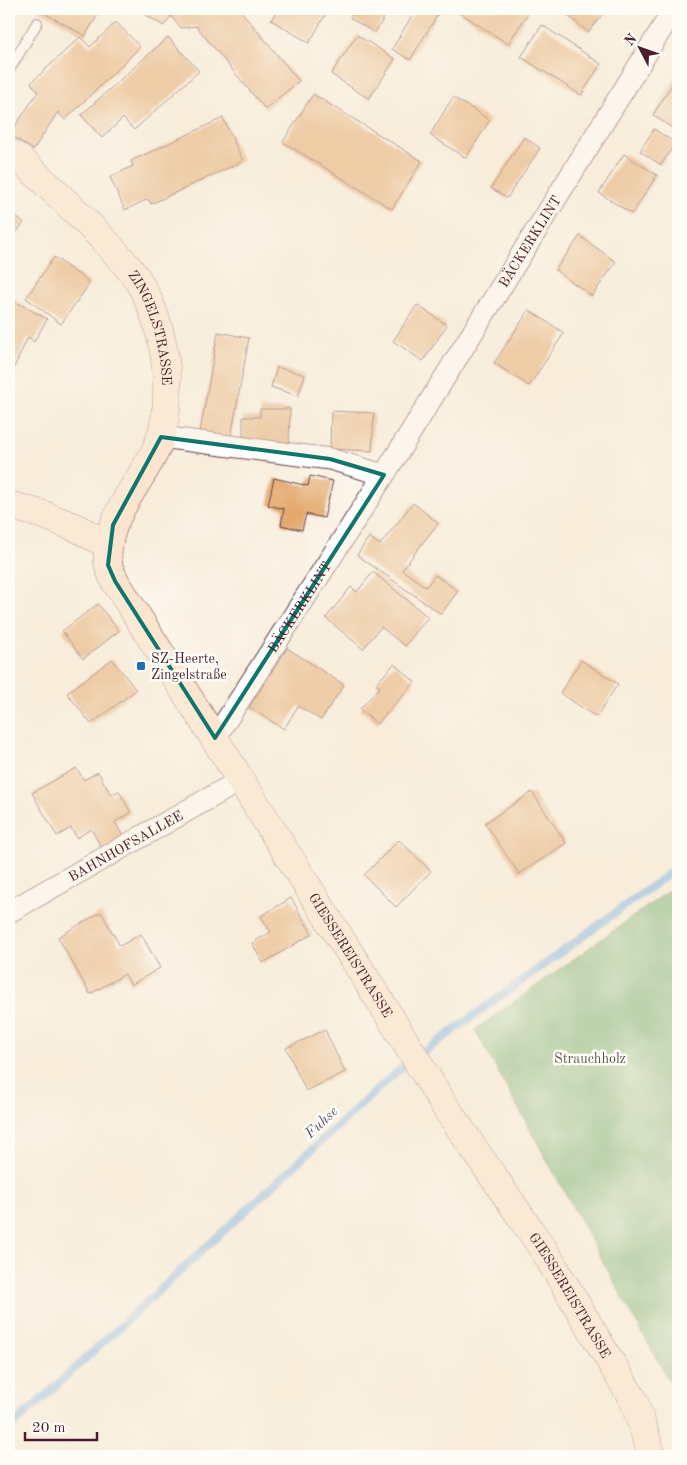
<svg xmlns="http://www.w3.org/2000/svg" width="687" height="1465" font-family="'Old Standard TT',serif">
<style>
.forest{fill:#75b374;stroke:#606950}
.lines{fill:none;stroke-linecap:round;stroke-linejoin:round}
.stream{stroke:#76b1e7;stroke-width:8}
.building{fill:#e2a466}
.lane-casing{stroke:#643e45;stroke-width:12}
.street-casing{stroke:#643e45;stroke-width:23}
.secondary-casing{stroke:#643e45;stroke-width:29}
.lane{stroke:#fff;stroke-width:10}
.street{stroke:#fff;stroke-width:21}
.secondary{stroke:#fbe5cf;stroke-width:28}
.marked{fill:none;stroke:#0f766e;stroke-width:4;stroke-linejoin:round}
.poi-dot{fill:#1f6fb2;stroke:#fdfcf7;stroke-width:2}
.labels{text-anchor:middle;stroke-width:5;stroke-linejoin:round;paint-order:stroke}
.street-label{font-size:14px;fill:#4a1f2b;stroke:#fdfcf7}
.poi-label{font-size:14px;fill:#4a1f2b;stroke:#fdfcf7;text-anchor:start}
.park-label{font-size:14px;fill:#605447;stroke:#fdfcf7}
.water-label{font-size:15px;font-style:italic;fill:#59526d;stroke:#fdfcf7}
</style>
<rect width="100%" height="100%" fill="#fdfcf7"/>
<filter id="ink" filterUnits="userSpaceOnUse"><feTurbulence type="fractalNoise" baseFrequency=".02" numOctaves="2"/><feDisplacementMap in="SourceGraphic" scale="10" xChannelSelector="R" yChannelSelector="G"/><feConvolveMatrix kernelMatrix="1 2 1 2 8 2 1 2 1" color-interpolation-filters="sRGB"/></filter>
<filter id="wash" filterUnits="userSpaceOnUse"><feTurbulence type="fractalNoise" baseFrequency=".0096" numOctaves="4" result="noise"/><feDisplacementMap in="SourceGraphic" scale="20" xChannelSelector="R" yChannelSelector="G"/><feGaussianBlur stdDeviation="1.12" result="paint"/><feColorMatrix in="noise" values="0 0 0 0 0 0 0 0 0 0 0 0 0 0 0 0 0 1.4 0 .05"/><feComposite in="paint" operator="in"/></filter>
<g filter="url(#wash)">
<rect width="100%" height="100%" fill="#f8eddb"/>
<!-- forest -->
<path class="forest" d="M678,884V1384L670,1383L475,1030Z"/>
<g class="lines">
<!-- stream -->
<path class="stream" d="M9,1429L395,1073L678,867"/>
</g>
<g id="blocks">
<!-- building -->
<g class="building">
<path d="M37,9H101L85,36Z"/>
<path d="M150,9H239L299,81L265,109L196,26L181,28L171,16L164,26L146,15Z"/>
<path d="M278,9H321L327,12L309,43L271,20Z"/>
<path d="M356,9H361L367,12L369,9H389L375,33L350,18Z"/>
<path d="M416,9H441L410,60L392,49Z"/>
<path d="M454,9H524L529,12L508,44Z"/>
<path d="M560,9H607L588,32Z"/>
<path d="M116,22L140,47L65,120L58,112L33,150L10,134L38,92L31,83L80,37L90,47Z"/>
<path d="M542,25L601,64L581,95L521,57Z"/>
<path d="M357,35L395,59L369,99L331,74Z"/>
<path d="M168,37L199,71L134,130L123,118L102,138L81,115Z"/>
<path d="M676,78L678,80V132L653,115Z"/>
<path d="M313,94L422,161L392,209L283,142Z"/>
<path d="M453,97L490,120L466,158L430,135Z"/>
<path d="M223,118L243,161L151,204L148,199L125,210L110,177L133,166L131,161Z"/>
<path d="M654,129L675,143L661,165L640,151Z"/>
<path d="M524,137L540,148L507,198L491,188Z"/>
<path d="M624,154L657,175L632,214L599,193Z"/>
<path d="M9,210L24,223L9,241Z"/>
<path d="M580,236L616,262L592,296L555,270Z"/>
<path d="M54,257L90,283L61,324L26,298Z"/>
<path d="M9,298L47,319L34,342L28,337L9,378Z"/>
<path d="M417,305L447,325L423,361L393,341Z"/>
<path d="M529,310L564,333L529,386L494,363Z"/>
<path d="M218,332L249,338L231,437L200,432Z"/>
<path d="M277,367L305,375L298,396L271,387Z"/>
<path d="M260,409H290L289,446H243V417H260Z"/>
<path d="M331,411L374,413L372,451L330,449Z"/>
<path d="M310,476L333,481L324,518L306,514L302,530L281,525L284,509L268,505L274,478L308,486Z"/>
<path d="M413,503L438,523L402,570L426,587L435,575L458,591L441,614L357,555L369,537L380,545Z"/>
<path d="M373,572L428,617L405,646L381,627L363,649L326,618L351,587L357,592Z"/>
<path d="M98,604L119,631L83,659L62,631Z"/>
<path d="M287,648L344,685L321,720L298,706L284,729L249,707Z"/>
<path d="M112,659L136,690L91,724L67,693Z"/>
<path d="M581,660L618,684L596,717L560,693Z"/>
<path d="M394,664L415,682L377,724L360,709L380,687L376,684Z"/>
<path d="M76,768L84,780L98,772L111,795L119,791L131,813L115,822L125,840L104,852L91,829L77,838L71,828L57,836L32,793Z"/>
<path d="M532,792L566,843L519,874L485,823Z"/>
<path d="M399,840L431,871L396,907L364,875Z"/>
<path d="M291,898L312,934L263,963L252,943L271,932L261,916Z"/>
<path d="M101,912L120,946L141,934L160,968L131,985L125,974L90,994L58,937Z"/>
<path d="M325,1030L345,1072L306,1091L286,1048Z"/>
</g>
</g>
</g>
<g filter="url(#ink)">
<use href="#blocks" fill-opacity="0" stroke="#643e45" stroke-width="1"/>
<g class="lines">
<!-- lane casing -->
<g class="lane-casing">
<g id="lane">
<path d="M398,10L400,9"/>
<path d="M9,70L37,23"/>
</g>
</g>
<!-- street casing -->
<g class="street-casing">
<g id="street">
<path d="M161,437L330,459L384,475"/>
<path id="s1" d="M215,738L384,475L674,9"/>
<path id="s2" d="M9,912L241,780"/>
</g>
</g>
<!-- secondary casing -->
<g class="secondary-casing">
<g id="secondary">
<path id="s3" d="M9,152L17,157C46,183 73,208 100,236C112,249 130,267 139,282C156,311 165,346 167,379C168,405 165,434 152,457C134,490 104,523 108,563C109,569 112,575 115,581L385,1009L446,1108L545,1252L634,1401L649,1446L650,1456"/>
<path d="M9,505L44,515L77,528L108,545"/>
</g>
</g>
<!-- lane -->
<use href="#lane" class="lane"/>
<!-- street -->
<use href="#street" class="street"/>
<!-- secondary -->
<use href="#secondary" class="secondary"/>
</g>
</g>
<!-- marked area -->
<path d="M0 0H687V1465H0ZM161,437L330,459L384,475L215,738L115,581L108,565L113,525Z" fill="#f8eddb" fill-opacity=".55" fill-rule="evenodd"/>
<path class="marked" d="M161,437L330,459L384,475L215,738L115,581L108,565L113,525Z"/>
<!-- markers -->
<rect class="poi-dot" x="136" y="661" width="10" height="10" rx="2.5"/>
<g class="labels">
<!-- street labels -->
<g class="street-label">
<text dy="5" stroke="none"><textPath href="#s1" startOffset="588">BÄCKERKLINT</textPath></text>
<text dy="5" stroke="none"><textPath href="#s3" startOffset="232">ZINGELSTRASSE</textPath></text>
<text dy="5" stroke="none"><textPath href="#s1" startOffset="156">BÄCKERKLINT</textPath></text>
<text dy="5" stroke="none"><textPath href="#s2" startOffset="134">BAHNHOFSALLEE</textPath></text>
<text dy="5" stroke="none"><textPath href="#s3" startOffset="945">GIESSEREISTRASSE</textPath></text>
<text dy="5" stroke="none"><textPath href="#s3" startOffset="1350">GIESSEREISTRASSE</textPath></text>
</g>
<!-- poi labels -->
<g class="poi-label">
<text x="151" y="663">SZ-Heerte,<tspan x="151" dy="16">Zingelstraße</tspan></text>
</g>
<!-- park labels -->
<g class="park-label">
<text x="590" y="1063">Strauchholz</text>
</g>
<!-- water labels -->
<g class="water-label">
<text transform="translate(321 1122) rotate(-43)" y="5">Fuhse</text>
</g>
</g>
<!-- margin -->
<rect width="687" height="1465" fill="none" stroke="#fdfcf7" stroke-width="30"/>
<!-- north arrow -->
<g transform="translate(640 48) rotate(311)" stroke="#fdfcf7" stroke-width="4" paint-order="stroke">
<path d="M0-4L9 19L0 12L-9 19Z" fill="#4a1f2b"/>
<text y="-8" font-size="14" font-weight="bold" text-anchor="middle" fill="#4a1f2b">N</text>
</g>
<!-- scale -->
<path d="M25 1432v8h72v-8" fill="none" stroke="#4a1f2b" stroke-width="2.5"/>
<text x="32" y="1432" font-size="15" fill="#4a1f2b" stroke="#fdfcf7" stroke-width="4" paint-order="stroke">20 m</text>
</svg>
